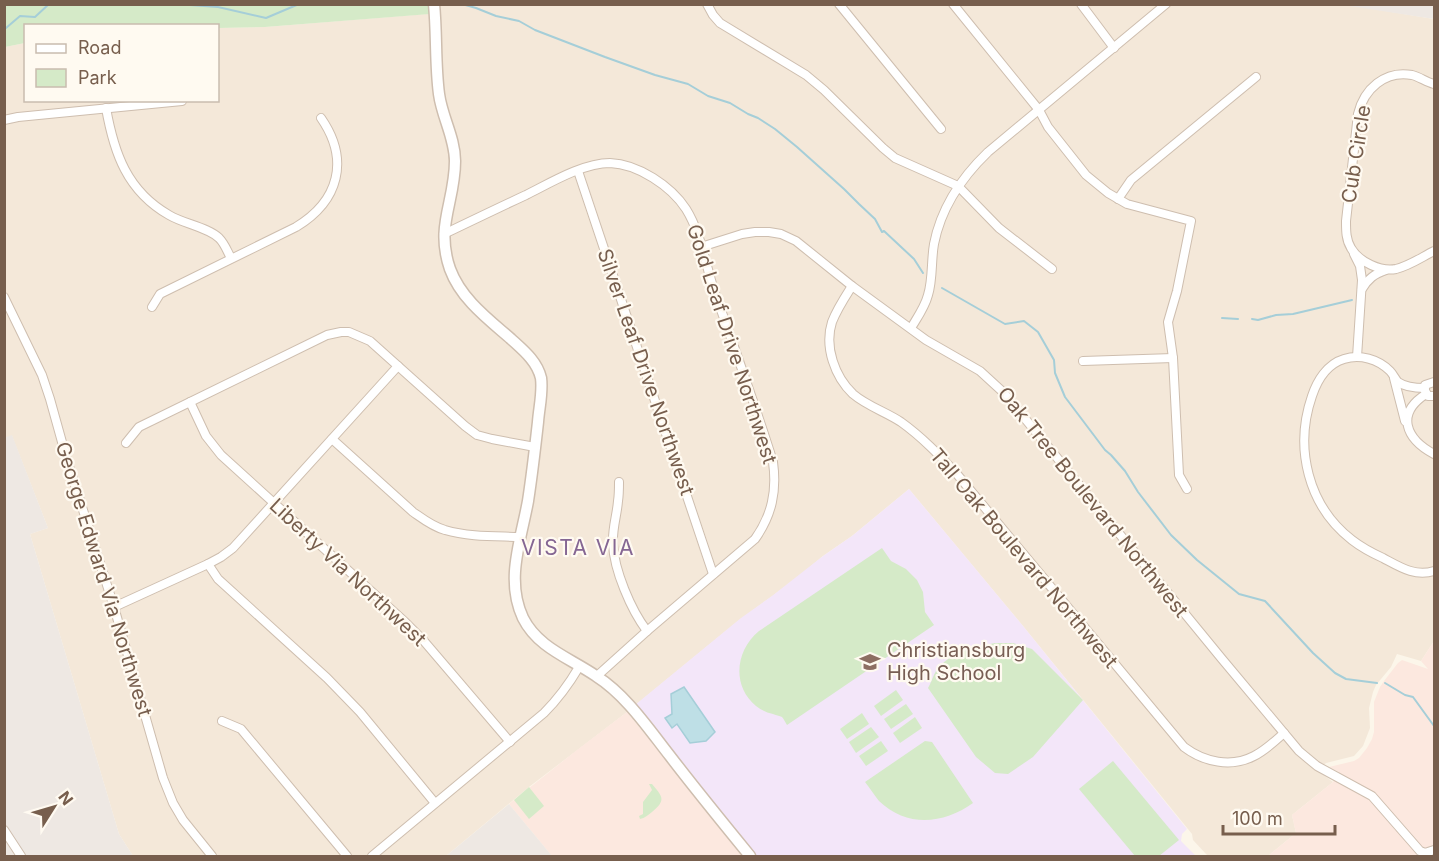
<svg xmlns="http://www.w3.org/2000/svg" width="1439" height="861" font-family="Inter,sans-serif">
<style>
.residential{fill:#f4e8d9}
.commercial{fill:#fce8df}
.industrial{fill:#eee8e3}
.education{fill:#f3e6f9}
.green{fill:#d5eac8}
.water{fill:#bedfe6;stroke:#a5ced8;stroke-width:1.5}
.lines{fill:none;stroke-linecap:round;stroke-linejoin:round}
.stream{stroke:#a5ced8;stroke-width:2}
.minor-casing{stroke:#cebeaf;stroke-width:10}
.tertiary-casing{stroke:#cebeaf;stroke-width:13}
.minor{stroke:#fff;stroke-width:8}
.tertiary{stroke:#fff;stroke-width:10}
.labels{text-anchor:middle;stroke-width:4.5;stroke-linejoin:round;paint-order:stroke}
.street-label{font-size:20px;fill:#775e4d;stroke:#fffaf1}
.education-label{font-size:20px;fill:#785e54;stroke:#fffaf1;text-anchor:start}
.neighbourhood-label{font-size:21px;letter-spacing:1.5px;fill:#856693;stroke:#fffaf1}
</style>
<rect width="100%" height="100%" fill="#fcf6ea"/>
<!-- residential -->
<path class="residential" d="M1343,4L1434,19V641L1421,661L1397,654L1391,667L1376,685L1373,692L1369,708L1370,728L1363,746L1354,756L1326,763L1318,771L1333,782L1292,815L1296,833L1268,856H1208L1206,854L1193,840L1192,834L1023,626L909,489L852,536L823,556L793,581L738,621L627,712L529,787L446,856H133L119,834L30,534L48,528L12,436L5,438V47L25,43L26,100H218V28L265,27L440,13L439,5Z"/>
<!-- commercial -->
<g class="commercial">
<path d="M1434,641V856H1268L1296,833L1292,815L1333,782L1339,772L1329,767L1354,761L1359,758L1367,748L1372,739L1374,732V702L1380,687L1384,681L1398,663L1402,660L1428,669L1421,661Z"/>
<path d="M627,712L705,809L743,856H552L509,804L577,750Z"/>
</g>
<!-- industrial -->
<g class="industrial">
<path d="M1343,5H1434V19Z"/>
<path d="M12,435L48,528L30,534L119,834L133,856H5L4,438Z"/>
<path d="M509,804L552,856H446Z"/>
</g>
<!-- education -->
<path class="education" d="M909,489L1023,626L1187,829L1182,834L1181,841L1196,856H757L635,705L741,618L772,596L823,556L852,536Z"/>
<!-- green -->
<g class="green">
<path d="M428,4L430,14L265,27L218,28V26H26L25,43L5,47V5Z"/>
<path d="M882,548L891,561L906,569L917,580L923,592L925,612L934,625L787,725C785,722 784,719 782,717C780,716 775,715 773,714C767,713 761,710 756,706C731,685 736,650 759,631Z"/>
<path d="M995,643H1013L1032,649L1083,700L1033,757L1008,774L995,773L976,757L928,688C931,683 933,676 936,671C949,652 975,647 995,643Z"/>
<path d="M896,690L903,700L881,716L874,706Z"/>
<path d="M906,704L913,714L891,729L884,719Z"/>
<path d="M862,713L869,724L847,739L840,729Z"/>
<path d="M915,717L922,728L900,743L893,733Z"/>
<path d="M871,727L879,737L856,753L849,742Z"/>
<path d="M881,741L888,751L866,766L859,756Z"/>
<path d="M925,741L932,742L973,803C944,824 907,828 879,801C874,795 870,788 865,782Z"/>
<path d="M1113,761L1179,840L1159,856H1135L1079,789Z"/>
<path d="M649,784H652C662,796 667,800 652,812C648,815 645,818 640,819L639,816L643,814V802L652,790Z"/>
<path d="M529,787L544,806L529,819L514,800Z"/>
</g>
<!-- water -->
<path class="water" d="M684,687L715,732L706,741L690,743L677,724L672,728L665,718L672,714L671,694Z"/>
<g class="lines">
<!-- stream -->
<g class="stream">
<path d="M176,4L218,7L266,18L299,4"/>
<path d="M313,4H349"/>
<path d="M462,4L476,8L496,16L519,21L535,30L605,57L655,75L688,84L708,96L730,103L748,114L758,118L775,129L797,147L844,189L859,204L875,219L882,232L884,231L914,259L923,273"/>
<path d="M4,28H6L20,16L35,17L49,4"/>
<path d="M942,288L1005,324L1024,321L1038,332L1054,360L1055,373L1065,397L1105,450L1111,455L1125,471L1138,492L1171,535L1197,560L1239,594L1265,601L1313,653L1335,673L1346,679L1377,683"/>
<path d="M1222,318L1238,319"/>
<path d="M1252,319L1258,320L1276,315L1293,314L1352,300"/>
<path d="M1385,683L1405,695L1413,697L1434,726"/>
</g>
<!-- minor casing -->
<g class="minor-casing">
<g id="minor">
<path d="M707,4L713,15L720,23L806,75L824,90L883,148L895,158L958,186L999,228L1052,269"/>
<path d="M839,4L941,129"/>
<path d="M953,4L1039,110L1048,127L1086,175L1108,193L1127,204L1191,221L1177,291L1168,322L1173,358L1179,475L1187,489"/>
<path d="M1081,4L1114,48"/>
<path d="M1434,84C1426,82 1420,77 1412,75C1385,70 1364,89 1358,114L1346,221C1346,231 1346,240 1351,248C1359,262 1381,272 1396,269C1409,266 1422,257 1434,251"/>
<path d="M106,108C114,153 127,191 169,215C184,224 207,227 219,238C225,244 227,251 231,258"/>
<path d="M4,120L18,117L182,101"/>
<path d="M578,171L713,574"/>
<path d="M1118,199L1131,180L1256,77"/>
<path d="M444,234C471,221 498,208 526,195C550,183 583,163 610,163C638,164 671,186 686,209C701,233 705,263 714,290C734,347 755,404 773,462C777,491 772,515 755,539L647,631L597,676"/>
<path d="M701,247L742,234L755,232H769L781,234L796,241L852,286L926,340L980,371L1004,393L1222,659L1299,751L1317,766L1372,796L1420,851L1425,853L1434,850"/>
<path d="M1354,254L1360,266L1362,280L1357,357"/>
<path d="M852,286C845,297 837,309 832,322C824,347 835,377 853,394C867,406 886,412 901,422C922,437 939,455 956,473L1184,747C1204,762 1231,768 1254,756C1266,750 1275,741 1284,733"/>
<path d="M1362,289C1368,279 1374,274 1386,270"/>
<path d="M4,297L42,375L50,399L67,460L114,607L163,778L173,803L183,820L212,856"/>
<path d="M152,307L160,294L296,227C339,201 350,160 321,118"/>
<path d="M911,328C917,318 925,307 928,295C933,279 931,261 934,244C941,208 962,177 988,152L1166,4"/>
<path d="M1083,361L1173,358"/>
<path d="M1394,378L1405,421"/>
<path d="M1434,382L1425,385L1424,389L1428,396H1434"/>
<path d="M1425,388C1416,388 1405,387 1398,382C1395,379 1393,374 1390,371C1378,359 1360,354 1344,359C1327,364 1317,381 1312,396C1294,448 1308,506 1352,540C1361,547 1372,553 1383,558C1400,567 1415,577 1434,571"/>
<path d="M1426,394C1395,414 1406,439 1434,454"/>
<path d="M190,402L206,436L221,455L405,622L423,640L510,742"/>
<path d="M332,439L413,512C423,519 433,527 445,530C469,537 495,536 520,537"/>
<path d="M126,443L139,427L327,335L341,332H349L370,341L465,426L477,435L492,439L535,447"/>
<path d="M619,482C619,489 619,495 618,501C617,515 612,529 613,544C614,570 631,610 647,631"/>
<path d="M208,564L218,579L327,678L360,712L435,803"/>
<path d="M114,607L208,564L221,557L233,548L398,366"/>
<path d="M222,721L241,729L347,856"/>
<path d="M4,830L21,856"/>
<path d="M372,856L544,713C558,699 569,684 579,667"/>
</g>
</g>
<!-- tertiary casing -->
<g class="tertiary-casing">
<path id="tertiary" d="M434,4C437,34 435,64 439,94C442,117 455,138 455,161C455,202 435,226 450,269C461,299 488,319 511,339C523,350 537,361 541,378C543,392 539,408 538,422C535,449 532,475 528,501C521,540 505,580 523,618C538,648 570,658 596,676C626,695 648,728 670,756C696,790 723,823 750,856"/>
</g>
<!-- minor -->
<use href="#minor" class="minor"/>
<!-- tertiary -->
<use href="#tertiary" class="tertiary"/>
</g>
<!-- icons -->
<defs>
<g id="school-bare" transform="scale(1.62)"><path d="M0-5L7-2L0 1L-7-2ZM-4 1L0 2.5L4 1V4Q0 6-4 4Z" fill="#8d6e63" stroke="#fffaf1" stroke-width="2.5" paint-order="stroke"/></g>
</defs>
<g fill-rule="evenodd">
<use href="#school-bare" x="870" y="662"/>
</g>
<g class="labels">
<!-- street labels -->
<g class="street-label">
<text transform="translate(1356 154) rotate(-81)" y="7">Cub Circle</text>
<text transform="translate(732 344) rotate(72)" y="7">Gold Leaf Drive Northwest</text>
<text transform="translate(646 372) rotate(71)" y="7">Silver Leaf Drive Northwest</text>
<text transform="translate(1093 502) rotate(51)" y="7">Oak Tree Boulevard Northwest</text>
<text transform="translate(1024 558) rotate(50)" y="7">Tall Oak Boulevard Northwest</text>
<text transform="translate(348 572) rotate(43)" y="7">Liberty Via Northwest</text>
<text transform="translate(104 579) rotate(73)" y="7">George Edward Via Northwest</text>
</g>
<!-- education labels -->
<g class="education-label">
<text x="887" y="657">Christiansburg<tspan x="887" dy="23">High School</tspan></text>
</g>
<!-- neighbourhood labels -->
<g class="neighbourhood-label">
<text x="578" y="555">VISTA VIA</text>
</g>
</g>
<!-- border -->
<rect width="1439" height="861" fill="none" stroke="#775e4d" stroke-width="12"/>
<!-- legend -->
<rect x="24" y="24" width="195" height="78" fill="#fffaf1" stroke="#c9bcaf" stroke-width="1.5"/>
<rect x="36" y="44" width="30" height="9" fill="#ffffff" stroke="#c9bcaf" stroke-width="1.5"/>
<text x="78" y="54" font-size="18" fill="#775e4d">Road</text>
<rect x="36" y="69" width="30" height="18" fill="#d5eac8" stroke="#c9bcaf" stroke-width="1.5"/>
<text x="78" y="84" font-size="18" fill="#775e4d">Park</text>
<!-- north arrow -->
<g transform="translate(54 807) rotate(53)" stroke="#fffaf1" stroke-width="4.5" paint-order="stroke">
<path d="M0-4.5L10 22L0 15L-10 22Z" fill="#775e4d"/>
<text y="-9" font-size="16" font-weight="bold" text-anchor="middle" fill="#775e4d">N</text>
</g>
<!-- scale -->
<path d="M1223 825v9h112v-9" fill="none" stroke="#775e4d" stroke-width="3"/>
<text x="1232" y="825" font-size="18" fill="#775e4d" stroke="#fffaf1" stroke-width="4.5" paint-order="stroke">100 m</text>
</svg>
